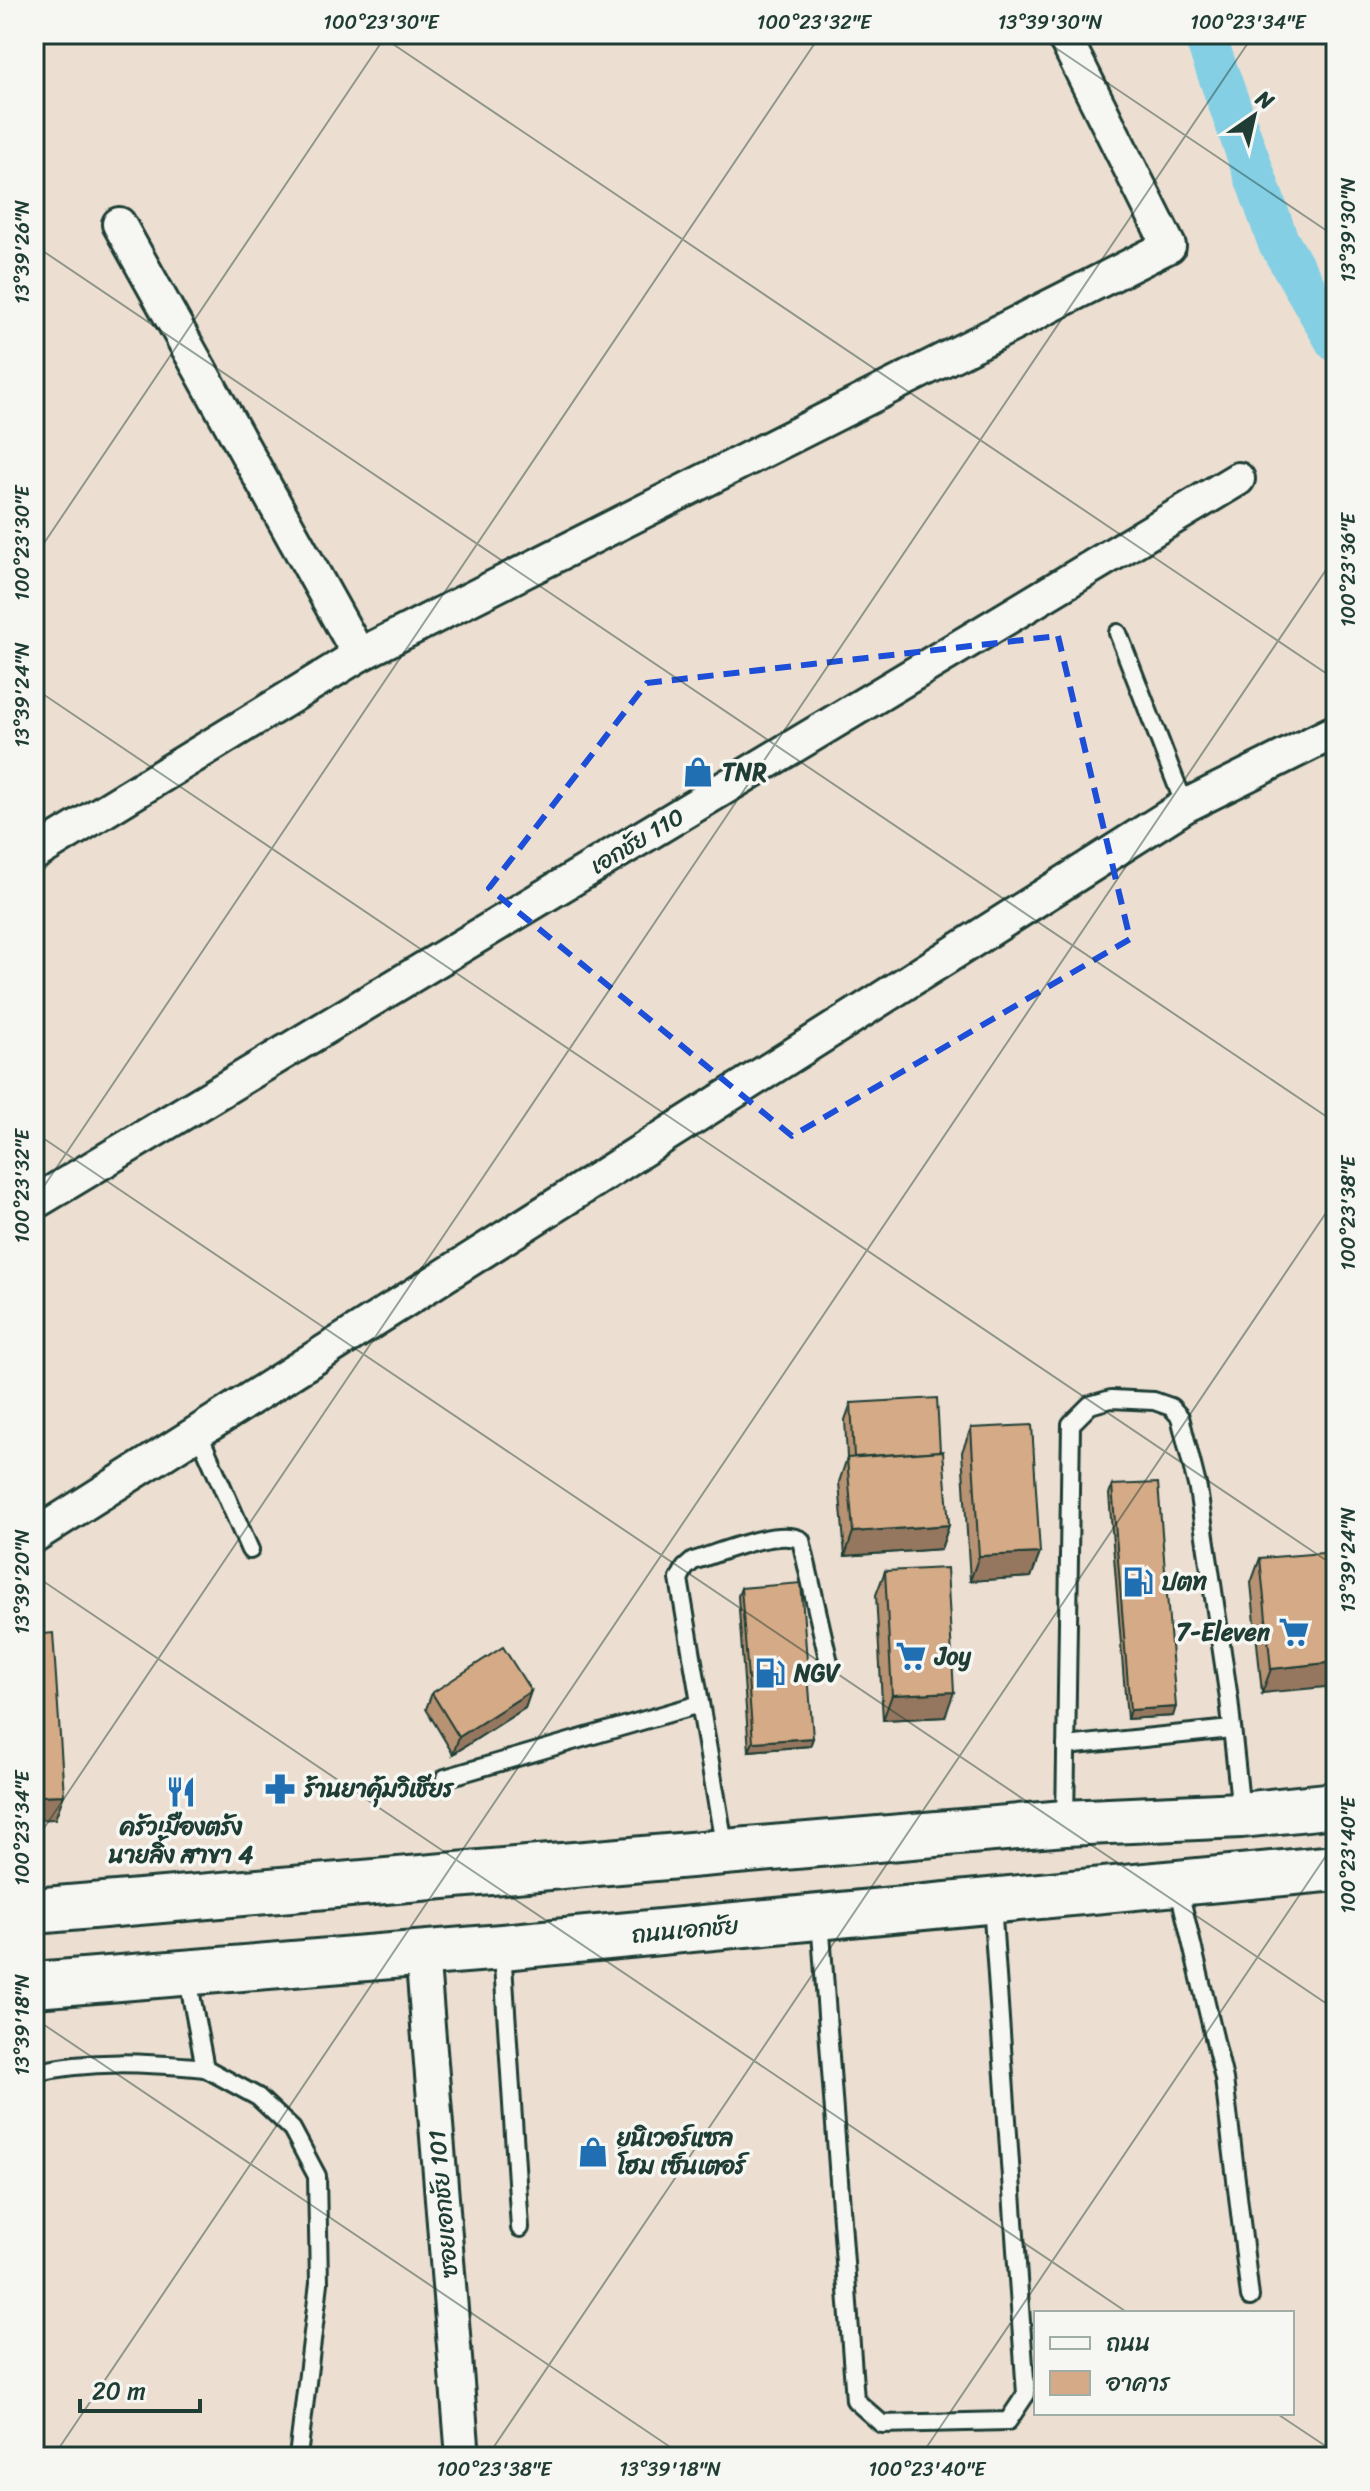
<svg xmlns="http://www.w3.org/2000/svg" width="1370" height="2491" font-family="Sriracha,'Playpen Sans Thai',sans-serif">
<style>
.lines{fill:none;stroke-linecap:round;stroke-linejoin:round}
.canal{stroke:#84cfe4;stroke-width:42}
.service-casing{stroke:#1f3d34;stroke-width:22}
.minor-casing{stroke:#1f3d34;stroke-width:38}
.primary-casing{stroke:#1f3d34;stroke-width:50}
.service{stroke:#f6f6f2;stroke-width:16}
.minor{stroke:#f6f6f2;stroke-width:32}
.primary{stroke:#f6f6f2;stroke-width:44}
.wall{fill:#b79273;stroke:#1f3d34;stroke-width:2}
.shaded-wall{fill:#95775e;stroke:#1f3d34;stroke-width:2}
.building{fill:#d5aa86;stroke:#1f3d34;stroke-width:2}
.marked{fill:none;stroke:#1d4ed8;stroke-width:6;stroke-dasharray:16 10;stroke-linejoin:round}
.ticks{fill:none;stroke:#1f3d34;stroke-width:2;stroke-opacity:0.45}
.labels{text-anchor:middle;stroke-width:7;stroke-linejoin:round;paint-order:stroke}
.poi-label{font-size:24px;font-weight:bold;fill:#1f3d34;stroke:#f6f6f2;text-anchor:start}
.street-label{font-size:24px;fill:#1f3d34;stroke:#f6f6f2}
.neatline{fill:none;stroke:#1f3d34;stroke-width:3}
.ticks-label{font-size:20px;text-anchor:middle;fill:#1f3d34}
</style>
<rect width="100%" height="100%" fill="#ecdfd2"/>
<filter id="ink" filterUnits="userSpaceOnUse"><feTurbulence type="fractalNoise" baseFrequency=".0125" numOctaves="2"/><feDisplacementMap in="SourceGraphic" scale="16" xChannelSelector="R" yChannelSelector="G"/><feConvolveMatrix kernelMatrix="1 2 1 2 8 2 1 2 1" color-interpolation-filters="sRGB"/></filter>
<g filter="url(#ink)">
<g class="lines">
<!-- canal -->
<path class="canal" d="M1204,34L1278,241L1336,341"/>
<!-- service casing -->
<g class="service-casing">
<g id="service">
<path d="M1118,633L1185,806"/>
<path d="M198,1432L250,1550"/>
<path d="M1066,1746L1231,1729"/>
<path d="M445,1778L700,1704"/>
<path d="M1065,1822L1071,1424L1090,1405L1111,1399L1154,1401L1171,1407L1180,1417L1198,1489L1229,1699L1241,1812"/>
<path d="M725,1850L679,1579L685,1568L693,1561C719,1553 777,1528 801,1540L830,1667"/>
<path d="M1178,1886L1224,2079L1250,2297"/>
<path d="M820,1919L855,2400L882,2424L1008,2421L1026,2394L992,1903"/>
<path d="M502,1949L520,2228"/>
<path d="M205,2068L258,2097L292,2129L317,2176L319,2283L298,2457"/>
<path d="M34,2073C91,2059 147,2063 205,2068L187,1974"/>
</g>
</g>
<!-- minor casing -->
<g class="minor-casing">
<g id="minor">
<path d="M119,224L359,655"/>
<path d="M34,854L359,655L1169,246L1063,34"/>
<path d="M34,1203L1238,479"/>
<path d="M34,1536L1185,806L1336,731"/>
<path d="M422,1952L463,2457"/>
</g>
</g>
<!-- primary casing -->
<g class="primary-casing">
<g id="primary">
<path d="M34,1911L1065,1823L1241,1815L1336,1805"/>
<path d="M34,1985L502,1947L1336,1868"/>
</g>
</g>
<!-- service -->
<use href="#service" class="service"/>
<!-- minor -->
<use href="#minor" class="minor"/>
<!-- primary -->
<use href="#primary" class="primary"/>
</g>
<!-- wall -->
<g class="wall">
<path d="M851,1403L940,1451L949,1525L941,1549L845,1556L839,1482L847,1458L845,1420Z"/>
<path d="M971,1428L1040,1553L1031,1577L970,1581L962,1452Z"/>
<path d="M1112,1485L1173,1716L1127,1719L1109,1494Z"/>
<path d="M1260,1558L1336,1566L1262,1693L1251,1583Z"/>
<path d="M885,1571L945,1717L883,1720L876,1595Z"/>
<path d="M741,1588L813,1738L810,1746L749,1751L738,1596Z"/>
<path d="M531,1691L525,1708L453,1754L426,1709L432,1693Z"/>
</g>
<!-- shaded-wall -->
<g class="shaded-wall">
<path d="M949,1525L941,1549L845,1556L853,1532Z"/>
<path d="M1040,1553L1031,1577L970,1581L979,1556Z"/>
<path d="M1336,1662V1686L1262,1693L1271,1669Z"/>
<path d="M531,1691L525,1708L453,1754L459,1737Z"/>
<path d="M954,1692L945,1717L883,1720L892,1695Z"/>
<path d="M1176,1707L1173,1716L1127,1719L1130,1710Z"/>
<path d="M813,1738L810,1746L749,1751L753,1742Z"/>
<path d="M64,1795L55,1819L34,1820V1796Z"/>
</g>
<!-- building -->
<g class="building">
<path d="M937,1398L940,1451L854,1457L851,1403Z"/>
<path d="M1032,1425L1040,1553L979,1556L971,1428Z"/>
<path d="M943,1451L949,1525L853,1532L847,1458Z"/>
<path d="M1158,1483L1176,1707L1130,1710L1112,1485Z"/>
<path d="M1335,1552L1336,1566V1662L1271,1669L1260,1558Z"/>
<path d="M947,1568L954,1692L892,1695L885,1571Z"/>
<path d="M801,1583L813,1738L753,1742L741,1588Z"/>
<path d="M53,1633L64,1795L34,1796V1635Z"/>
<path d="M503,1647L531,1691L459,1737L432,1693Z"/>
</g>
</g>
<!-- marked area -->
<path class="marked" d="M1058,636L1130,939L792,1136L489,888L647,683Z"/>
<!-- ticks -->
<path class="ticks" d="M378,34L1336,680M1035,34L1336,237M34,245L1336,1123M34,558L387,34M34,688L1336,1567M34,1132L1336,2010M34,1201L821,34M34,1575L1128,2313M34,1843L1254,34M34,2018L685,2457M1276,2413L1336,2453M53,2457L1336,555M487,2457L1336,1198M920,2457L1336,1841"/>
<!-- icons -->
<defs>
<g id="shop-bare" transform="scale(2.4)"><path d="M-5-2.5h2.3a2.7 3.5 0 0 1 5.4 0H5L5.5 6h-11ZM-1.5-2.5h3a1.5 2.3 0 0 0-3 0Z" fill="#1f6fb2" stroke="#f6f6f2" stroke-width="2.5" paint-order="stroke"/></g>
<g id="fuel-bare" transform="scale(2.4)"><path d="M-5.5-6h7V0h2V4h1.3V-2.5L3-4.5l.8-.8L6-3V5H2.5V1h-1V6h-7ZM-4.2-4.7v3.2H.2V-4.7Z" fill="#1f6fb2" stroke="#f6f6f2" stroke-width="2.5" paint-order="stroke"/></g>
<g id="supermarket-bare" transform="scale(2.4)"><path d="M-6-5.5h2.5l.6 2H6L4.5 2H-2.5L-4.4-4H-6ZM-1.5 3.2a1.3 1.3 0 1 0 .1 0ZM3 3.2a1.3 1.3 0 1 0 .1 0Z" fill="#1f6fb2" stroke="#f6f6f2" stroke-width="2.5" paint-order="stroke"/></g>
<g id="pharmacy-bare" transform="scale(2.4)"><path d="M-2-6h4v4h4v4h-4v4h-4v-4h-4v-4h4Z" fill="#1f6fb2" stroke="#f6f6f2" stroke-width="2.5" paint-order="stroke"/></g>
<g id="restaurant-bare" transform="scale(2.4)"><path d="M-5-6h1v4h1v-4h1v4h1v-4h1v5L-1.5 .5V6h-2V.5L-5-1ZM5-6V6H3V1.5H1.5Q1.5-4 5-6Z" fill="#1f6fb2" stroke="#f6f6f2" stroke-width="2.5" paint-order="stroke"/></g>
</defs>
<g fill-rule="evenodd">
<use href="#shop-bare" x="698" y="772"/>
<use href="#fuel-bare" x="1138" y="1582"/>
<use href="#supermarket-bare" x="1294" y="1632"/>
<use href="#supermarket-bare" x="911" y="1656"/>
<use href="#fuel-bare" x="770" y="1673"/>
<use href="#pharmacy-bare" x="280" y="1789"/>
<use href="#restaurant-bare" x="181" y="1792"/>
<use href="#shop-bare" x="593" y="2152"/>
</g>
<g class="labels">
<!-- poi labels -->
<g class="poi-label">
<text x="722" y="780">TNR</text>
<text x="1162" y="1590">ปตท</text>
<text x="1270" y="1640" text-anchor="end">7-Eleven</text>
<text x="935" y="1664">Joy</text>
<text x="794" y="1681">NGV</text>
<text x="304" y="1797">ร้านยาคุ้มวิเชียร</text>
<text x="181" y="1835" text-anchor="middle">ครัวเมืองตรัง<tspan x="181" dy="28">นายลิ้ง สาขา 4</tspan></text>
<text x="617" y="2146">ยูนิเวอร์แซล<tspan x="617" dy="28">โฮม เซ็นเตอร์</tspan></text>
</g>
<!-- street labels -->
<g class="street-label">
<text transform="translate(637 841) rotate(-31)" y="8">เอกชัย 110</text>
<text transform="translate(685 1930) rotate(-5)" y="8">ถนนเอกชัย</text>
<text transform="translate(443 2204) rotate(-95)" y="8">ซอยเอกชัย 101</text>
</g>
</g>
<!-- margin -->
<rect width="1370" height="2491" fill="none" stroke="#f6f6f2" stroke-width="88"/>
<!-- legend -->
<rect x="1034" y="2311" width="260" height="104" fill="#f6f6f2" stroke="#a0aca6" stroke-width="2"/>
<rect x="1050" y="2337" width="40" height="12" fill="#f6f6f2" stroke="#a0aca6" stroke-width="2"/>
<text x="1106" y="2351" font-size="24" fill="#1f3d34">ถนน</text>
<rect x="1050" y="2371" width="40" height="24" fill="#d5aa86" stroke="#a0aca6" stroke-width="2"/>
<text x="1106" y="2391" font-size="24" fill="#1f3d34">อาคาร</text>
<!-- north arrow -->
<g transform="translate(1254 116) rotate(34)" stroke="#f6f6f2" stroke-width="6" paint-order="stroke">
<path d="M0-6L14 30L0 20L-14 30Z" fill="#1f3d34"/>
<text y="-12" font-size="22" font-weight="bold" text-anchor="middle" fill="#1f3d34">N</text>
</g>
<!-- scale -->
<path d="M80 2399v12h120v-12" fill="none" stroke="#1f3d34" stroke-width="4"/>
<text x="92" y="2399" font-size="24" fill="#1f3d34" stroke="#f6f6f2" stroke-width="6" paint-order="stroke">20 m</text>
<rect x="44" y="44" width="1282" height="2403" class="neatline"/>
<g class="ticks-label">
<text x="381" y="29">100°23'30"E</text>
<text x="814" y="29">100°23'32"E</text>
<text x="1050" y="29">13°39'30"N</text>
<text x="1248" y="29">100°23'34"E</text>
<text transform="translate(1348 230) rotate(-90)" y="7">13°39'30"N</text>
<text transform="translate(22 252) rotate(-90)" y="7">13°39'26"N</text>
<text transform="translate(22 543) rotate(-90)" y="7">100°23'30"E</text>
<text transform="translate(1348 570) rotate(-90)" y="7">100°23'36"E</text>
<text transform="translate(22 695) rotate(-90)" y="7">13°39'24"N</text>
<text transform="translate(22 1186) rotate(-90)" y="7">100°23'32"E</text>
<text transform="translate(1348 1213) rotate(-90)" y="7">100°23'38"E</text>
<text transform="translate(1348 1560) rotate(-90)" y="7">13°39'24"N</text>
<text transform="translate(22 1582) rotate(-90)" y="7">13°39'20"N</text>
<text transform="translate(22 1828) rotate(-90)" y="7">100°23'34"E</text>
<text transform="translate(1348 1855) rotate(-90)" y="7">100°23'40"E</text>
<text transform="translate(22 2025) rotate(-90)" y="7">13°39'18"N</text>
<text x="494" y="2476">100°23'38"E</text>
<text x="670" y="2476">13°39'18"N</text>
<text x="927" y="2476">100°23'40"E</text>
</g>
</svg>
